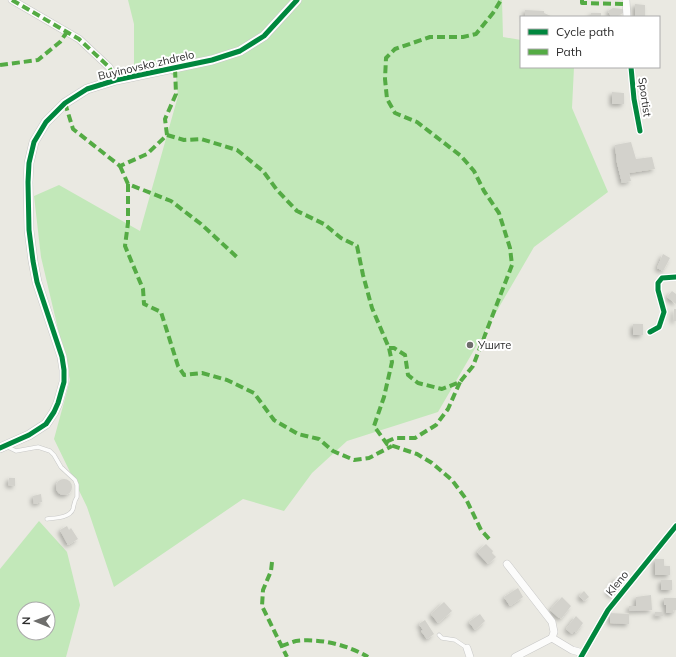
<svg xmlns="http://www.w3.org/2000/svg" width="676" height="657" font-family="Mulish,sans-serif">
<style>
.green{fill:#c2e8b9;fill-rule:evenodd}
.building{fill:#d3d2cc;filter:url(#shadow)}
.lines{fill:none;stroke-linecap:round;stroke-linejoin:round}
.service-casing{stroke:#c8c8c7;stroke-width:4.5}
.minor-casing{stroke:#c8c8c7;stroke-width:8}
.tertiary-casing{stroke:#c8c8c7;stroke-width:10}
.service{stroke:#fcfcfb;stroke-width:3.5}
.minor{stroke:#fcfcfb;stroke-width:7}
.tertiary{stroke:#fcfcfb;stroke-width:9}
.quiet{stroke:#54ab44;stroke-width:4;stroke-dasharray:8 4;stroke-linecap:butt}
.cycleway-casing{stroke:#fff;stroke-width:8}
.cycleway{stroke:#00873e;stroke-width:5}
.poi-dot{fill:#6e6e6c;stroke:#fff;stroke-width:1.5}
.labels{text-anchor:middle;stroke-width:4;stroke-linejoin:round;paint-order:stroke}
.street-label{font-size:11px;fill:#2c2c2c;stroke:#fff}
.poi-label{font-size:11px;fill:#2c2c2c;stroke:#fff;text-anchor:start}
</style>
<defs>
<filter id="shadow"><feDropShadow dx="-2.5" dy="2.5" stdDeviation="2" flood-color="#0004"/></filter>
</defs>
<rect width="100%" height="100%" fill="#eae9e2"/>
<!-- green -->
<g class="green">
<path d="M128,0H502L503,37L521,40V67H574L572,108L608,192L534,247L438,412L347,441L312,473L284,511L243,499L114,587L87,507L54,439L70,380L41,257L34,196L59,185L140,231L178,96L176,78L158,64L144,68L134,65V24Z"/>
<path d="M39,521L67,552L80,605L66,657H0V569ZM24,609H48V633H24Z"/>
</g>
<!-- building -->
<g class="building">
<path d="M635,4L645,5V17H635Z"/>
<path d="M613,8L623,9V13L616,17H611L608,11Z"/>
<path d="M525,10L544,11V13L553,17H525Z"/>
<rect x="591" y="13" width="10" height="4"/>
<path d="M612,92L624,93V104H612Z"/>
<path d="M637,103H649L650,109L637,110Z"/>
<path d="M631,142L636,159L652,157L655,169L629,173L631,181L622,183L617,163L615,145Z"/>
<path d="M663,254L670,258L663,271L657,268Z"/>
<path d="M672,291L676,294V304L667,297Z"/>
<path d="M674,309H676V321H673Z"/>
<rect x="633" y="324" width="10" height="11"/>
<path d="M9,478H15V486L8,485Z"/>
<circle cx="64" cy="487" r="8"/>
<path d="M41,494L42,502L34,504L33,496Z"/>
<path d="M67,526L69,530L71,528L78,539L68,545L60,530Z"/>
<path d="M486,544L493,551L492,553L496,557L488,564L477,552Z"/>
<path d="M655,559H664V566H670V575H655Z"/>
<path d="M617,577L625,583L617,594L615,593L613,596L607,592Z"/>
<rect x="661" y="580" width="11" height="10"/>
<path d="M518,588L523,597L510,606L504,597Z"/>
<path d="M584,591L589,597L584,601L579,596Z"/>
<path d="M651,595L652,610L629,611V606H636V597Z"/>
<path d="M562,597L571,606L561,619L560,617L559,618L550,610Z"/>
<path d="M664,598H676V610H673L674,613H666V605H664Z"/>
<path d="M444,602L452,611L438,623L431,614Z"/>
<rect x="655" y="612" width="8" height="4"/>
<path d="M610,613L629,614V624L610,623Z"/>
<path d="M480,614L485,621L475,630L469,622Z"/>
<path d="M576,616L583,623L576,633L574,631L572,634L566,629Z"/>
<path d="M425,620L434,634L427,639L421,631L423,630L419,624Z"/>
</g>
<g class="lines">
<!-- service casing -->
<g class="service-casing">
<g id="service">
<path d="M6,446L16,451L38,447L50,451L54,455L61,467L75,480L77,485V497C74,501 74,505 73,509C70,518 54,518 47,519"/>
<path d="M439,635L442,638L455,640L467,648"/>
</g>
</g>
<!-- minor casing -->
<g class="minor-casing">
<g id="minor">
<path d="M12,0L79,39L109,67L116,80"/>
<path d="M626,0L627,17"/>
<path d="M631,67L634,99L640,131"/>
<path d="M650,332L659,327L664,312L658,290V283L662,278L676,277"/>
<path d="M507,564L552,622L554,632L552,638"/>
<path d="M552,638L572,650L583,653"/>
<path d="M467,648L470,657"/>
<path d="M515,657L552,638"/>
<path d="M581,657L608,610L676,526"/>
</g>
</g>
<!-- tertiary casing -->
<g class="tertiary-casing">
<path id="tertiary" d="M0,448L29,435L46,424L54,412L58,403L64,382V370L62,357L37,282L33,261L29,230L28,182L29,163L34,142L46,122L65,103L87,89L116,80L212,60L240,51L264,36L297,0"/>
</g>
<!-- service -->
<use href="#service" class="service"/>
<!-- minor -->
<use href="#minor" class="minor"/>
<!-- tertiary -->
<use href="#tertiary" class="tertiary"/>
<!-- quiet -->
<g class="quiet">
<path d="M12,0L79,39L109,67L116,80"/>
<path d="M582,0V3L626,4"/>
<path d="M0,65L38,60L60,42L67,32"/>
<path d="M65,103L73,129L120,166L147,154L167,135L165,119L176,94L175,68"/>
<path d="M167,135L184,140L201,139L237,150L263,171L277,190L297,211L324,224L341,238L357,246L363,275L372,308L389,348L392,362L384,397L374,426L387,444L417,454L432,463L452,480L466,499L481,530L491,541"/>
<path d="M120,166L128,184L171,201L201,224L239,259"/>
<path d="M128,184V223L125,246L143,289L144,304L161,312L178,366L184,375L202,373L227,380L254,393L274,420L298,434L319,439L333,451L354,460L369,458L392,446"/>
<path d="M389,348H394L405,355L408,375L418,383L442,389L460,382L473,366L512,265L510,248L499,213L484,191L474,171L461,156L417,122L395,113L387,99L385,79L386,58L395,49L430,37H463L476,34L493,13L501,0"/>
<path d="M386,442L395,438H415L436,425L448,409L460,382"/>
<path d="M272,562L271,571L263,590L262,606L287,657"/>
<path d="M281,646C286,645 291,642 296,641C320,638 348,645 368,657"/>
</g>
<!-- cycleway casing -->
<g class="cycleway-casing">
<g id="cycleway">
<path d="M631,67L634,99L640,131"/>
<path d="M650,332L659,327L664,312L658,290V283L662,278L676,277"/>
<path d="M0,448L29,435L46,424L54,412L58,403L64,382V370L62,357L37,282L33,261L29,230L28,182L29,163L34,142L46,122L65,103L87,89L116,80L212,60L240,51L264,36L297,0"/>
<path d="M581,657L608,610L676,526"/>
</g>
</g>
<!-- cycleway -->
<use href="#cycleway" class="cycleway"/>
</g>
<!-- markers -->
<circle class="poi-dot" cx="470" cy="345" r="4"/>
<g class="labels">
<!-- street labels -->
<g class="street-label">
<text transform="translate(146 65) rotate(-13)" y="4">Buyinovsko zhdrelo</text>
<text transform="translate(645 97) rotate(82)" y="4">Sportist</text>
<text transform="translate(617 583) rotate(-51)" y="4">Kleno</text>
</g>
<!-- poi labels -->
<g class="poi-label">
<text x="478" y="349">Ушите</text>
</g>
</g>
<!-- legend -->
<rect x="520" y="16" width="140" height="52" fill="#ffffff" stroke="#ababab"/>
<rect x="528" y="29" width="20" height="6" fill="#00873e" stroke="#ababab"/>
<text x="556" y="36" font-size="12" fill="#2c2c2c">Cycle path</text>
<rect x="528" y="49" width="20" height="6" fill="#54ab44" stroke="#ababab"/>
<text x="556" y="56" font-size="12" fill="#2c2c2c">Path</text>
<!-- north arrow -->
<g transform="translate(36 621) rotate(271)"><circle r="19" fill="#ffffff" stroke="#ababab"/>
<path d="M0-3L7 15L0 10L-7 15Z" fill="#6e6e6c"/>
<text y="-6" font-size="11" font-weight="bold" text-anchor="middle" fill="#2c2c2c">N</text>
</g>
</svg>
